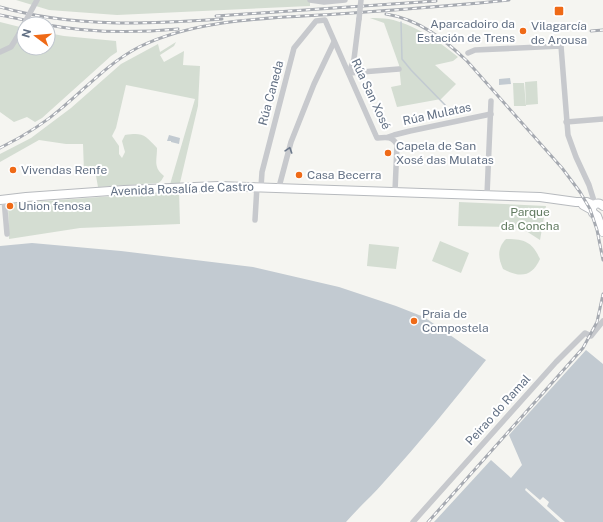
<svg xmlns="http://www.w3.org/2000/svg" width="603" height="522" font-family="'Public Sans',sans-serif">
<style>
.green{fill:#d4ddd2}
.water{fill:#c2cad1}
.lines{fill:none;stroke-linecap:round;stroke-linejoin:round}
.stream{stroke:#c2cad1;stroke-width:1.5}
.primary-casing{stroke:#b7babe;stroke-width:10}
.street{stroke:#c7c9cd;stroke-width:5.5}
.primary{stroke:#fff;stroke-width:8}
.rail-casing{stroke:#a6aab1;stroke-width:3}
.rail{stroke:#fff;stroke-width:1.5;stroke-dasharray:4.5;stroke-linecap:butt}
.street-bridge{stroke:#c7c9cd;stroke-width:5.5}
.oneway{stroke:#6c798b}
.poi-dot{fill:#ef6a17;stroke:#fff;stroke-width:1.5}
.labels{text-anchor:middle;stroke-width:4;stroke-linejoin:round;paint-order:stroke}
.poi-label{font-size:12px;fill:#627084;stroke:#fff;text-anchor:start}
.street-label{font-size:12px;fill:#627084;stroke:#fff}
.park-label{font-size:12px;fill:#627b61;stroke:#fff}
</style>
<rect width="100%" height="100%" fill="#f5f5f1"/>
<!-- green -->
<g class="green">
<path d="M16,0H310V6L117,15L49,10Z"/>
<path d="M370,18C376,18 383,18 389,19C413,24 439,41 458,57L453,61L435,65L456,84L441,99L397,107L391,87L401,85L399,65L384,23Z"/>
<path d="M0,22L24,28V48H48V33L64,36L116,41L117,52L111,56L42,118L35,122L27,117L14,122L0,112Z"/>
<path d="M176,42L174,46L160,55L164,62L184,51L183,65L200,66L198,106L179,187L169,188L195,99L126,85L116,128L112,136L119,146V154L122,158L125,152L122,141L125,135C143,132 145,135 157,148C157,161 153,167 164,176L161,181L158,183L98,187L95,170L84,172L83,144H66L39,140L0,162V154L31,138L71,108L121,64L158,44L160,52Z"/>
<path d="M537,81L538,104L526,105L525,82Z"/>
<path d="M513,83H524L526,106H514Z"/>
<path d="M179,191L180,224L80,228L9,239L8,204Z"/>
<path d="M459,202L546,206L540,240L526,231L513,227L458,226Z"/>
<path d="M506,239C525,239 532,242 540,259C532,277 520,278 503,269C498,258 497,248 506,239Z"/>
<path d="M440,241L469,253L461,273L432,261Z"/>
<path d="M369,244L399,247L396,269L367,266Z"/>
</g>
<!-- water -->
<g class="water">
<path d="M510,78L511,84L499,85V79Z"/>
<path d="M169,135L180,138L179,144L171,142V141H167Z"/>
<path d="M32,243L121,251L253,267L339,287L396,306L424,317L486,360C453,402 419,443 384,482C372,496 358,508 346,522H0V246Z"/>
<path d="M586,350L603,364V522H565L547,506L549,502L543,497L540,500L526,488L525,490L560,522H434L491,460L511,478L522,465L509,435Z"/>
</g>
<g class="lines">
<!-- stream -->
<path class="stream" d="M401,22L402,59L411,70L446,106"/>
<!-- primary casing -->
<g class="primary-casing">
<g id="primary">
<path d="M0,200L26,197L124,190L218,186L540,197L576,202H587L593,205"/>
<path d="M583,205L592,210L593,213L597,216L603,232"/>
<path d="M592,209C593,203 599,202 603,206"/>
</g>
</g>
<!-- street -->
<g class="street">
<path d="M310,0L324,2L345,0"/>
<path d="M0,52L11,47L16,39"/>
<path d="M468,53L475,50L561,46L568,135L576,157L589,185L595,204"/>
<path d="M349,73L354,59L359,19"/>
<path d="M349,73L399,69"/>
<path d="M566,122L603,119"/>
<path d="M388,137L394,135L410,131L491,114"/>
<path d="M261,187L262,172L294,48L316,21L325,20L377,138C386,137 393,136 397,145L395,191"/>
<path d="M279,187L291,142L314,84L334,42"/>
<path d="M487,195L491,101"/>
<path d="M4,199L7,234"/>
<path d="M255,220L257,186"/>
<path d="M413,522L556,362L585,333L591,336L603,321"/>
</g>
<!-- primary -->
<use href="#primary" class="primary"/>
<!-- rail casing -->
<g class="rail-casing">
<g id="rail">
<path d="M0,7C75,28 146,24 222,19"/>
<path d="M386,14C418,19 444,39 467,61L562,168L580,192L590,209L597,230L603,260"/>
<path d="M0,15L44,24"/>
<path d="M216,16L436,1"/>
<path d="M48,25C91,33 135,33 178,29"/>
<path d="M591,31L603,30"/>
<path d="M0,148C22,137 45,123 63,107C88,86 110,62 139,47C198,18 273,18 338,14C395,10 452,6 509,0"/>
<path d="M428,522L583,348L597,322L603,294"/>
</g>
</g>
<!-- rail -->
<use href="#rail" class="rail"/>
<!-- street-bridge -->
<g class="street-bridge">
<path d="M359,19L361,0"/>
<path d="M24,24L37,0"/>
<path d="M16,39L24,24"/>
</g>
</g>
<!-- one-way arrows -->
<defs><path id="oneway-chevron" d="M-2-3.5L2.5 0L-2 3.5" fill="none" stroke-width="1.6" stroke-linecap="round" stroke-linejoin="round"/></defs>
<use class="oneway" href="#oneway-chevron" transform="translate(289 150) rotate(-72)"/>
<!-- markers -->
<g class="poi-dot">
<rect x="554" y="6" width="10" height="10" rx="2"/>
<circle cx="523" cy="31" r="4"/>
<circle cx="388" cy="153" r="4"/>
<circle cx="13" cy="170" r="4"/>
<circle cx="299" cy="175" r="4"/>
<circle cx="10" cy="206" r="4"/>
<circle cx="414" cy="321" r="4"/>
</g>
<g class="labels">
<!-- poi labels -->
<g class="poi-label">
<text x="515" y="28" text-anchor="end">Aparcadoiro da<tspan x="515" dy="14">Estación de Trens</tspan></text>
<text x="559" y="30" text-anchor="middle">Vilagarcía<tspan x="559" dy="14">de Arousa</tspan></text>
<text x="396" y="150">Capela de San<tspan x="396" dy="14">Xosé das Mulatas</tspan></text>
<text x="21" y="174">Vivendas Renfe</text>
<text x="307" y="179">Casa Becerra</text>
<text x="18" y="210">Union fenosa</text>
<text x="422" y="318">Praia de<tspan x="422" dy="14">Compostela</tspan></text>
</g>
<!-- street labels -->
<g class="street-label">
<text transform="translate(271 93) rotate(-75)" y="4">Rúa Caneda</text>
<text transform="translate(371 94) rotate(65)" y="4">Rúa San Xosé</text>
<text transform="translate(437 114) rotate(-12)" y="4">Rúa Mulatas</text>
<text transform="translate(182 189) rotate(-2)" y="4">Avenida Rosalía de Castro</text>
<text transform="translate(498 410) rotate(-48)" y="4">Peirao do Ramal</text>
</g>
<!-- park labels -->
<g class="park-label">
<text x="530" y="216">Parque<tspan x="530" dy="14">da Concha</tspan></text>
</g>
</g>
<!-- north arrow -->
<g transform="translate(36 36) rotate(286)"><circle r="19" fill="#ffffff" stroke="#c0c6ce"/>
<path d="M0-3L7 15L0 10L-7 15Z" fill="#ef6a17"/>
<text y="-6" font-size="11" font-weight="bold" text-anchor="middle" fill="#627084">N</text>
</g>
</svg>
